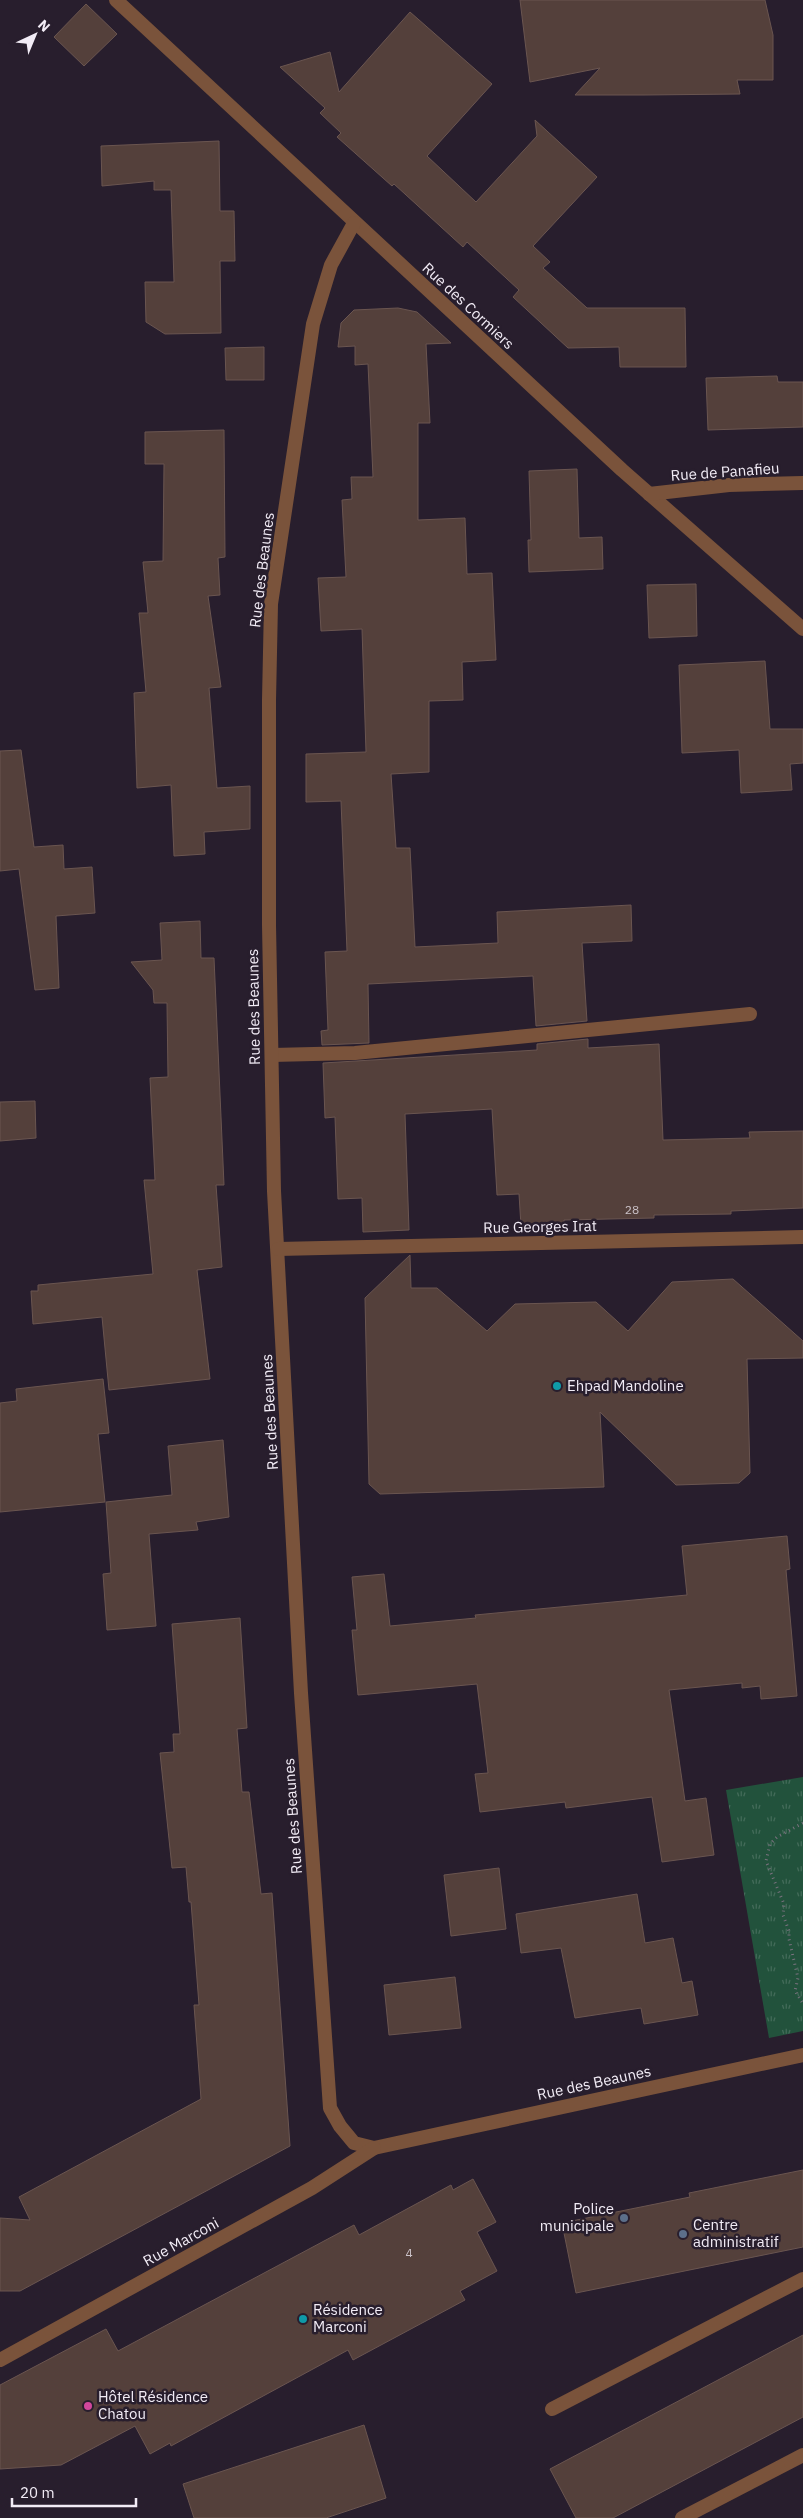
<svg xmlns="http://www.w3.org/2000/svg" width="803" height="2518" font-family="'IBM Plex Sans',sans-serif">
<style>
.park{fill:url(#park-tufts)}
.building{fill:#54403b;stroke:#6a5550}
.lines{fill:none;stroke-linecap:round;stroke-linejoin:round}
.path{stroke:#7a727f;stroke-width:3;stroke-dasharray:1 4;stroke-linecap:butt}
.service{stroke:#7a533b;stroke-width:14}
.minor{stroke:#7a533b;stroke-width:14}
.culture-dot{fill:#0f9aa8;stroke:#281e2d;stroke-width:2}
.service-dot{fill:#5c6f8a;stroke:#281e2d;stroke-width:2}
.hotel-dot{fill:#d1479c;stroke:#281e2d;stroke-width:2}
.labels{text-anchor:middle;stroke-width:5;stroke-linejoin:round;paint-order:stroke}
.number-label{font-size:12px;fill:#cac1c7}
.street-label{font-size:15px;fill:#f2ecf6;stroke:#281e2d}
.poi-label{font-size:15px;fill:#f2ecf6;stroke:#281e2d;text-anchor:start}
</style>
<defs>
<pattern id="park-tufts" width="24" height="20" patternUnits="userSpaceOnUse" patternTransform="scale(1.25)"><rect width="24" height="20" fill="#22523c"/><path d="M3 7l-1-3M5 7V3M7 7l1-3M15 17l-1-3M17 17v-4M19 17l1-3" fill="none" stroke="#436b59"/></pattern>
</defs>
<rect width="100%" height="100%" fill="#281e2d"/>
<!-- park -->
<path class="park" d="M803,1777V2031L769,2038L726,1790Z"/>
<!-- building -->
<g class="building">
<path d="M520,0H765L773,35V80H737L740,94L644,95H575L600,68L530,82Z"/>
<path d="M86,4L117,34L84,66L54,37Z"/>
<path d="M410,12L492,84L427,156L476,202L537,136L535,120L597,177L533,246L550,262L543,268L587,308H685L686,367H620L619,347L568,348L513,297L519,290L467,242L463,247L394,184L392,186L337,137L341,133L320,113L325,108L280,67L330,52L339,92Z"/>
<path d="M219,141L220,211H234L235,261H220L221,333L165,334L146,322L145,282H174L171,190H154V181L102,186L101,146Z"/>
<path d="M398,308L417,312L451,343L426,344L430,423H418V520L465,518L467,574L492,573L496,660L462,662L463,700L429,701V772L391,774L396,848H410L415,947L498,943L497,912L631,905L632,941L582,943L587,1021L536,1026L533,976L368,984L369,1043L322,1045L321,1031L328,1030L325,952L347,951L341,801L306,802V754L366,752L362,629L321,631L318,578L346,577L342,500L352,499L351,477H373L368,364L355,365V346L338,347L341,323L354,310Z"/>
<path d="M264,347V380H226L225,348Z"/>
<path d="M777,376L778,382H803V427L708,430L706,378Z"/>
<path d="M224,430L225,557L218,558L220,595L208,596L221,687L209,688L217,788L250,786V829L204,832L205,854L174,856L171,785L137,788L134,693L146,692L139,613H148L143,562L163,561L164,464H145V432Z"/>
<path d="M577,469L579,538L602,537L603,569L529,572L528,540H531L529,471Z"/>
<path d="M696,584L697,636L649,638L647,585Z"/>
<path d="M765,661L770,729H803V763L790,764L792,790L741,793L739,750L682,753L679,665Z"/>
<path d="M21,750L34,847L63,845L64,869L92,867L95,913L56,916L59,988L35,990L19,869L0,871V751Z"/>
<path d="M200,921L201,958H214L224,1185H216L222,1267L197,1270L210,1379L109,1390L102,1317L33,1324L31,1291H38V1285L153,1274L144,1180H155L150,1078L168,1077L167,1003H154L153,990L131,962L162,960L160,923Z"/>
<path d="M588,1039V1048L659,1044L663,1140L750,1138L749,1132L803,1131V1208L731,1211V1214L654,1215V1218L564,1220V1223L521,1226L519,1194L497,1195L492,1109L405,1114L409,1230L363,1232L362,1198L338,1199L335,1117L325,1118L323,1063L537,1050V1044Z"/>
<path d="M35,1101L36,1138L0,1141V1102Z"/>
<path d="M410,1255L411,1288H437L487,1331L515,1304L596,1302L628,1331L672,1282L733,1279L803,1341V1358L747,1359L750,1473L739,1483L676,1485L600,1412L604,1487L380,1494L369,1484L365,1298Z"/>
<path d="M103,1379L109,1433L98,1434L105,1502L0,1512V1403L17,1401L16,1389Z"/>
<path d="M223,1440L229,1517L196,1522L198,1530L149,1534L156,1626L107,1630L103,1574L111,1573L106,1502L172,1495L168,1446Z"/>
<path d="M787,1536L790,1569L786,1570L797,1696L761,1699L760,1686L742,1688V1683L669,1690L685,1801L706,1798L714,1855L662,1862L652,1797L566,1808L565,1802L480,1812L475,1774L488,1773L477,1684L358,1695L352,1630H357L352,1577L384,1574L390,1626L476,1618L475,1615L687,1595L682,1546Z"/>
<path d="M240,1618L247,1728L237,1729L242,1792H249L261,1894L272,1893L290,2146L20,2291H0V2218L30,2220L19,2197L201,2099L194,2005H199L191,1902H189L186,1867L172,1868L160,1753L174,1752L173,1734H180L172,1624Z"/>
<path d="M499,1868L506,1929L451,1936L444,1875Z"/>
<path d="M637,1894L645,1943L673,1938L682,1983L692,1981L698,2015L644,2024L641,2008L575,2018L561,1948L521,1953L516,1914Z"/>
<path d="M455,1977L461,2028L389,2035L384,1985Z"/>
<path d="M803,2170V2247L576,2293L562,2223L690,2197L689,2193Z"/>
<path d="M473,2179L496,2222L477,2232L497,2271L460,2291L465,2300L353,2360L348,2350L171,2446L170,2443L150,2454L135,2426L61,2465L0,2469V2385L106,2329L118,2351L354,2225L359,2235L451,2185L453,2190Z"/>
<path d="M803,2335V2417L613,2518H576L550,2469Z"/>
<path d="M364,2425L386,2498L326,2518H194L183,2484Z"/>
</g>
<g class="lines">
<!-- path -->
<path class="path" d="M802,2002L795,1991L798,1978L789,1939V1931L783,1915L784,1904L766,1861L770,1844L777,1837L803,1823"/>
<!-- service -->
<g class="service">
<path d="M272,1055L355,1053L750,1014"/>
<path d="M552,2409L803,2279"/>
<path d="M682,2518L803,2455"/>
</g>
<!-- minor -->
<g class="minor">
<path d="M116,0L622,470L803,629"/>
<path d="M354,223L331,265L313,324L271,604L269,700V925L274,1191L301,1693L330,2108L340,2126L354,2143L374,2148L803,2055"/>
<path d="M649,494L729,485L803,483"/>
<path d="M278,1249L803,1237"/>
<path d="M0,2360L312,2188L374,2148"/>
</g>
</g>
<!-- markers -->
<g class="culture-dot">
<circle cx="557" cy="1386" r="5"/>
<circle cx="303" cy="2319" r="5"/>
</g>
<g class="service-dot">
<circle cx="624" cy="2218" r="5"/>
<circle cx="683" cy="2234" r="5"/>
</g>
<circle class="hotel-dot" cx="88" cy="2406" r="5"/>
<g class="labels">
<!-- number labels -->
<g class="number-label">
<text x="632" y="1214">28</text>
<text x="409" y="2257">4</text>
</g>
<!-- street labels -->
<g class="street-label">
<text transform="translate(468 306) rotate(43)" y="5">Rue des Cormiers</text>
<text transform="translate(725 472) rotate(-4)" y="5">Rue de Panafieu</text>
<text transform="translate(262 570) rotate(-83)" y="5">Rue des Beaunes</text>
<text transform="translate(254 1007) rotate(-91)" y="5">Rue des Beaunes</text>
<text transform="translate(540 1227) rotate(-1)" y="5">Rue Georges Irat</text>
<text transform="translate(270 1412) rotate(-93)" y="5">Rue des Beaunes</text>
<text transform="translate(293 1816) rotate(-94)" y="5">Rue des Beaunes</text>
<text transform="translate(594 2083) rotate(-12)" y="5">Rue des Beaunes</text>
<text transform="translate(181 2242) rotate(-29)" y="5">Rue Marconi</text>
</g>
<!-- poi labels -->
<g class="poi-label">
<text x="567" y="1391">Ehpad Mandoline</text>
<text x="614" y="2214" text-anchor="end">Police<tspan x="614" dy="17">municipale</tspan></text>
<text x="693" y="2230">Centre<tspan x="693" dy="17">administratif</tspan></text>
<text x="313" y="2315">Résidence<tspan x="313" dy="17">Marconi</tspan></text>
<text x="98" y="2402">Hôtel Résidence<tspan x="98" dy="17">Chatou</tspan></text>
</g>
</g>
<!-- north arrow -->
<g transform="translate(35 35) rotate(44)" stroke="#281e2d" stroke-width="4" paint-order="stroke">
<path d="M0-4L9 19L0 12L-9 19Z" fill="#f2ecf6"/>
<text y="-8" font-size="14" font-weight="bold" text-anchor="middle" fill="#f2ecf6">N</text>
</g>
<!-- scale -->
<path d="M12 2498v8h124v-8" fill="none" stroke="#f2ecf6" stroke-width="2.5"/>
<text x="20" y="2498" font-size="15" fill="#f2ecf6" stroke="#281e2d" stroke-width="4" paint-order="stroke">20 m</text>
</svg>
